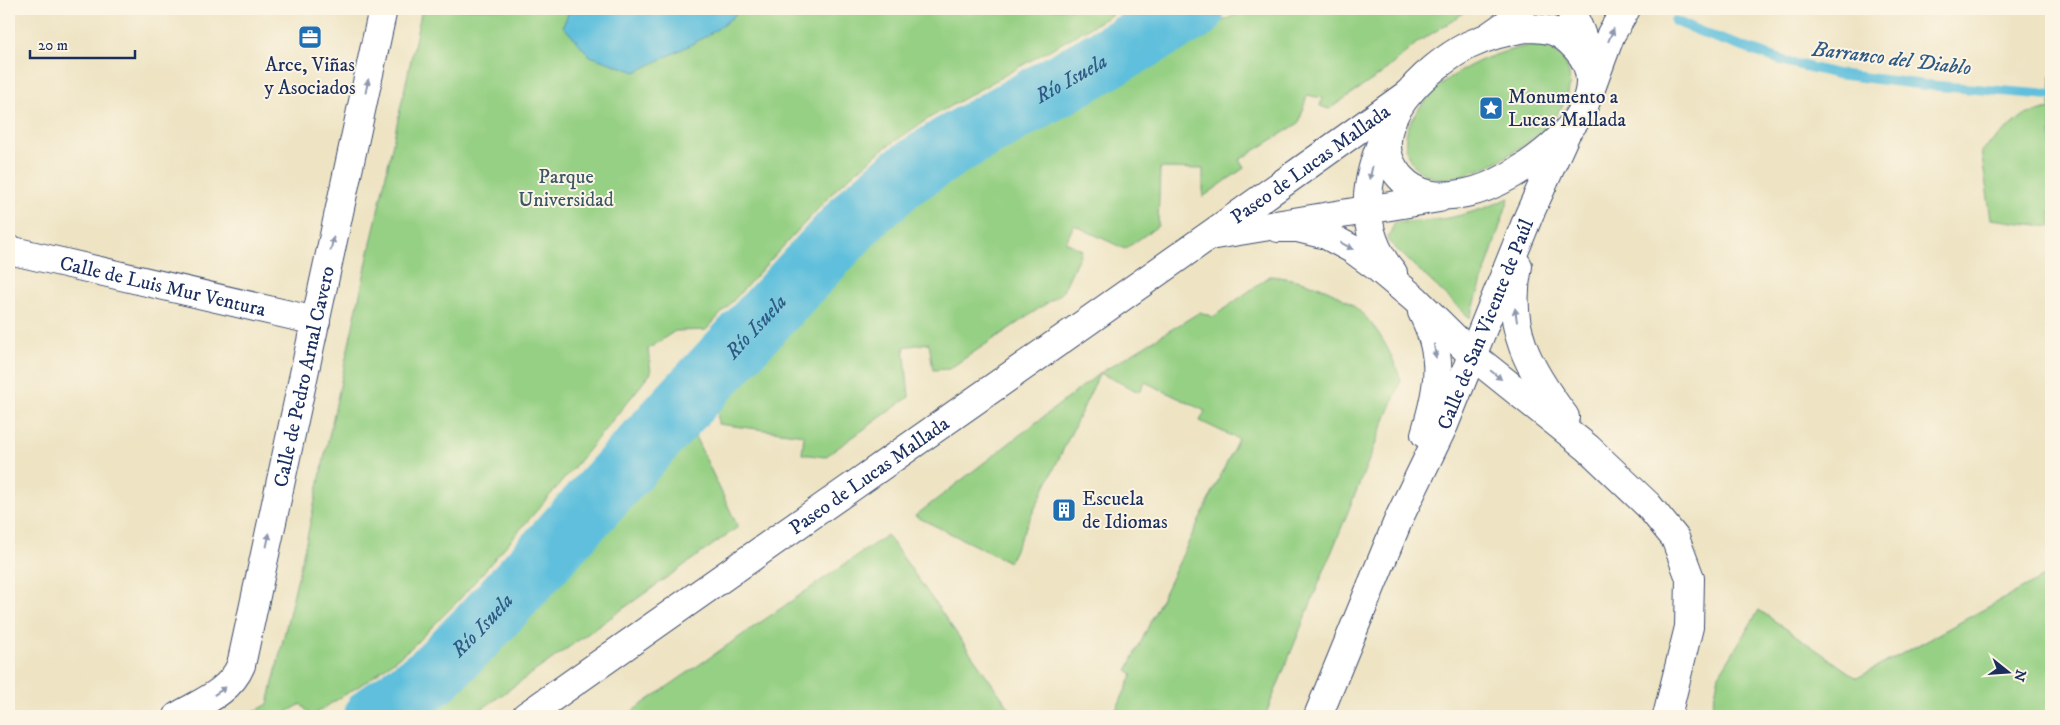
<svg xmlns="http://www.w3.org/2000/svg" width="2060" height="725" font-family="'IM FELL DW Pica',serif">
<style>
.green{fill:#96d084;stroke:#588071}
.water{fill:#5ebfdc;stroke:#3c779d}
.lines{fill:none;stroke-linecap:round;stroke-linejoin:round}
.stream{stroke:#5ebfdc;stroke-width:10}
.river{stroke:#5ebfdc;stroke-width:62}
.street-casing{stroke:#3b4a6d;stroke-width:30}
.secondary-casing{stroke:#3b4a6d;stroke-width:30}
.street{stroke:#fff;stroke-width:28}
.secondary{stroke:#fff;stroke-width:28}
.oneway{fill:#8d97ae}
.labels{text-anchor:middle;stroke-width:4;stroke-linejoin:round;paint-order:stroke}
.poi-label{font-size:20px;fill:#1b2f5e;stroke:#fcf5e5;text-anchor:start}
.street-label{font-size:20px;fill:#1b2f5e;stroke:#fcf5e5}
.park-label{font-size:20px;fill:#3a5768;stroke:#fcf5e5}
.water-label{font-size:21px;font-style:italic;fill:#2f5a84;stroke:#fcf5e5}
</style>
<rect width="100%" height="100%" fill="#fcf5e5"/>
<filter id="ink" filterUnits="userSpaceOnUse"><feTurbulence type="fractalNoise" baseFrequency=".02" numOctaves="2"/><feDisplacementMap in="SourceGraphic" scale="10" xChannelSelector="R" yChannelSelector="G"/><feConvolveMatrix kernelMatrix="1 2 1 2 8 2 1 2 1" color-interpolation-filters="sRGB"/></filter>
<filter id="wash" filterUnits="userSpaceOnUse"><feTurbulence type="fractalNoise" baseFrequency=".0096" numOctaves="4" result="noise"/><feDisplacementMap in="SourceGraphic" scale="20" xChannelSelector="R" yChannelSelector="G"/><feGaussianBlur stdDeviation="1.12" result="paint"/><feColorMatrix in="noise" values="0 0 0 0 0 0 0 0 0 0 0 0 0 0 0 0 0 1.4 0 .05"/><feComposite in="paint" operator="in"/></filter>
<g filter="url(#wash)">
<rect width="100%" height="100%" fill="#eee4c4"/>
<!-- green -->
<g class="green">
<path d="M422,9H1122L931,117L883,149L839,186L706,330L675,331L648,349L651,373L571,471L458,601L412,647L370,679L311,716L301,704L280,716H247L268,704L306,542Z"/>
<path d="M1248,9H1467L1457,18L1418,42L1381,74L1329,109L1320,106L1322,98L1307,95L1299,123L1239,160L1244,168L1203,197V169L1160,168L1158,226L1125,249L1074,225L1066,242L1082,250L1062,293L949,369L933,370L929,343L904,347L909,397L825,457L802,454L804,435L718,424L717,404L879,229L917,196L961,167L1205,29Z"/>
<path d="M1528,46C1543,46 1560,50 1566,65C1588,113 1504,164 1466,174C1456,177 1443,180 1432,177C1406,169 1399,141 1412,119C1437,77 1482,55 1528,46Z"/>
<path d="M2051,76V227L1991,219L1981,151L2024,115L2050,109Z"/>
<path d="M1509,198L1470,318L1387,240L1395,222C1436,223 1472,215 1509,198Z"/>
<path d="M1270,276C1340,283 1379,314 1401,381L1265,716H1113L1133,674L1127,671L1238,439L1200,421L1205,411L1145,382L1139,392L1100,373L1009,562L915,516L1100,373L1200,312L1213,317Z"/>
<path d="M692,430L738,527L472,716H416L448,693L497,644Z"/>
<path d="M887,535L1015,716H625Z"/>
<path d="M2051,573V716H1710L1719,675L1759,610L1857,678Z"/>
</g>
<!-- water -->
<path class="water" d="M570,9H741C715,37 670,54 636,72L590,56L563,26Z"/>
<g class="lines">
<!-- stream -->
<path class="stream" d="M1675,21L1711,36L1784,61L1837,74L1925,85L2051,95"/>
<!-- river -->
<path class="river" id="s1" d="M375,716L433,675L480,628L678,410L863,211L903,177L949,147L1194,9"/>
</g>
</g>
<g filter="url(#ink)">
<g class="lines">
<!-- street casing -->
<g class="street-casing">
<g id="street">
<path d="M1570,9C1580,29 1588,47 1589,71"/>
<path d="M1488,37L1508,23L1521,9"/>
<path d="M1388,127C1365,177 1355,228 1393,273"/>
<path d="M1278,228H1297L1326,235L1352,249L1378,268L1415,299L1473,356L1588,448L1648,505L1675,538L1690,578L1689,627L1667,716"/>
<path id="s2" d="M9,250L316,321"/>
<path d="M1518,266C1505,329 1529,369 1565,417"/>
<path d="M1422,312C1445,357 1439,388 1425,434"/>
<path id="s3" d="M178,716C202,702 230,692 241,665L383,9"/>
<path id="s4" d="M1318,716L1400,516L1444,425L1529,215L1567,131"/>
</g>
</g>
<!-- secondary casing -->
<g class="secondary-casing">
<g id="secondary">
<path d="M1527,28C1550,28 1561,31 1577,49C1628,106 1516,184 1466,193C1440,198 1418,197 1400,177C1357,128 1428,66 1469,45C1488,36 1507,31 1527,28Z"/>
<path d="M1590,91L1611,34L1626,9"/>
<path d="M1215,235L1439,198"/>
<path id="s5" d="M526,716C820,508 1116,304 1409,93"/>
</g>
</g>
<!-- street -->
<use href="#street" class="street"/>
<!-- secondary -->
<use href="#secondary" class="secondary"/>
</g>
<!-- one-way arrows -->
<defs><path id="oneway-solid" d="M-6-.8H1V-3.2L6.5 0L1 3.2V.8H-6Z" transform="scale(1.25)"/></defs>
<g class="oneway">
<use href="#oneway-solid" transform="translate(1611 35) rotate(-67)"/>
<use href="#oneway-solid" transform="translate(367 86) rotate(-78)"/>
<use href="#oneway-solid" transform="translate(1371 173) rotate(102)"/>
<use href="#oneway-solid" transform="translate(332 244) rotate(-78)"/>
<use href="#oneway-solid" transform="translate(1347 246) rotate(28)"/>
<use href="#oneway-solid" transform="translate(1516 315) rotate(-98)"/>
<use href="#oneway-solid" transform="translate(1435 351) rotate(81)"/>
<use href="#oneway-solid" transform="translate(1496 375) rotate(39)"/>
<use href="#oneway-solid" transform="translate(268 540) rotate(-78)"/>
<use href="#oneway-solid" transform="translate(220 691) rotate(-34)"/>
</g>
</g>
<!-- icons -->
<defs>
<g id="office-square" transform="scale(1.25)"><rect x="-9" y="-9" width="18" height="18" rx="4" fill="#1f6fb2" stroke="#fcf5e5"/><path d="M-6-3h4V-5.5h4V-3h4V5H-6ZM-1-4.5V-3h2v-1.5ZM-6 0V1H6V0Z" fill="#fff"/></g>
<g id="sight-square" transform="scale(1.25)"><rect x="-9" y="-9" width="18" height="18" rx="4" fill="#1f6fb2" stroke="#fcf5e5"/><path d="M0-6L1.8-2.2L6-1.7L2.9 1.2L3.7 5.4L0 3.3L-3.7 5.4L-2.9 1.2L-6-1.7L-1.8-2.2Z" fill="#fff"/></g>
<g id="building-square" transform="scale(1.25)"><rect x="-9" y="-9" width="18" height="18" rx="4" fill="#1f6fb2" stroke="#fcf5e5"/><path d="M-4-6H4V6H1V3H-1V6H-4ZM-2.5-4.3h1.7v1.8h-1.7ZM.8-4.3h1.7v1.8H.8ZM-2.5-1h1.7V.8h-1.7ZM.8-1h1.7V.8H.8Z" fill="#fff"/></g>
</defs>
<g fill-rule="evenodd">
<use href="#office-square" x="310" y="37"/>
<use href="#sight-square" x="1491" y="108"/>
<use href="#building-square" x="1064" y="510"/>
</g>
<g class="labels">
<!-- poi labels -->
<g class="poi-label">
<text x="310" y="71" text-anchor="middle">Arce, Viñas<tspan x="310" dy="23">y Asociados</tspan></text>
<text x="1508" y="103">Monumento a<tspan x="1508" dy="23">Lucas Mallada</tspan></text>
<text x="1082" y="505">Escuela<tspan x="1082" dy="23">de Idiomas</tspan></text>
</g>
<!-- street labels -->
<g class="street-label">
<text dy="7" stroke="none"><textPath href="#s5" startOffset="959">Paseo de Lucas Mallada</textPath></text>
<text dy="7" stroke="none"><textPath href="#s2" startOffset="158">Calle de Luis Mur Ventura</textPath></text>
<text dy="7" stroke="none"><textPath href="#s4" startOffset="426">Calle de San Vicente de Paúl</textPath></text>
<text dy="7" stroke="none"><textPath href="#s3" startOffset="378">Calle de Pedro Arnal Cavero</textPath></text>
<text dy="7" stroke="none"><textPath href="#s5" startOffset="419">Paseo de Lucas Mallada</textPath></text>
</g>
<!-- park labels -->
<g class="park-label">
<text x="566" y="183">Parque<tspan x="566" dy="23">Universidad</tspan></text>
</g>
<!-- water labels -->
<g class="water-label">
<text transform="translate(1892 58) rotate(7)" y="7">Barranco del Diablo</text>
<text dy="7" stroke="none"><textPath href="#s1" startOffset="951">Río Isuela</textPath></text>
<text dy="7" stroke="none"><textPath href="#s1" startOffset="546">Río Isuela</textPath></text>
<text dy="7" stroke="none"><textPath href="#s1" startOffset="141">Río Isuela</textPath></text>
</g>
</g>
<!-- margin -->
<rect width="2060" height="725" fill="none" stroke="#fcf5e5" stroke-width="30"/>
<!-- north arrow -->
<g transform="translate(2008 672) rotate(107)" stroke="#fcf5e5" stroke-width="4" paint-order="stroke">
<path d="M0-4L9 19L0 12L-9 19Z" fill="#1b2f5e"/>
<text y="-8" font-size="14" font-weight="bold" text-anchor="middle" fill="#1b2f5e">N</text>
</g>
<!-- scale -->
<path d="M30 50v8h105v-8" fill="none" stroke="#1b2f5e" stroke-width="2.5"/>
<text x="38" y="50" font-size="15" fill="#1b2f5e" stroke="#fcf5e5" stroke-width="4" paint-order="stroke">20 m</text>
</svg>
